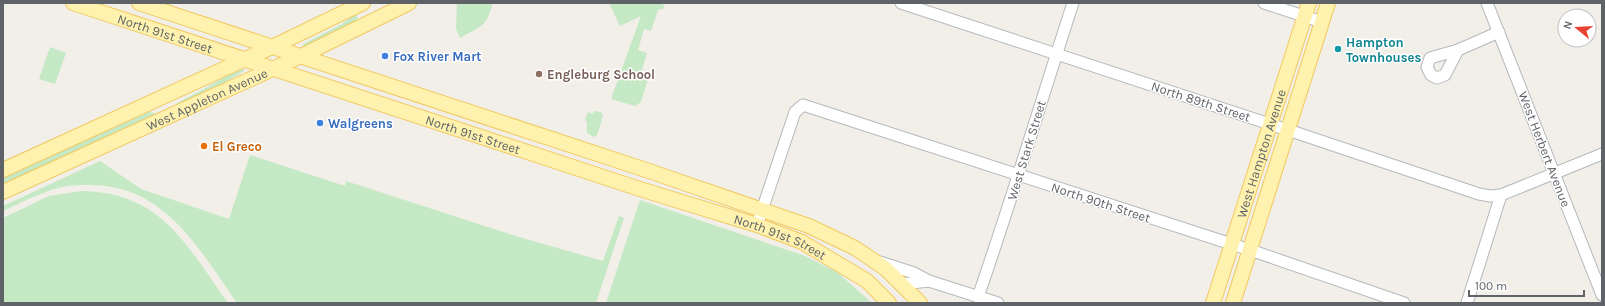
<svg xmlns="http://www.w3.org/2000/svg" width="1605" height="306" font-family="Karla,sans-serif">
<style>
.green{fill:#c5e8c5}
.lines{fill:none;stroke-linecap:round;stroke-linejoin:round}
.minor-casing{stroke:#b5b8bc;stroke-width:13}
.major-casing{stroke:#f2c960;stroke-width:16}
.minor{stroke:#fff;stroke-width:11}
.major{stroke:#fff2af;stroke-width:14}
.culture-dot{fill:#0f9aa8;stroke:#fff;stroke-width:1.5}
.shop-dot{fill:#3f7fe0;stroke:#fff;stroke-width:1.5}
.education-dot{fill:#8d6e63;stroke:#fff;stroke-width:1.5}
.food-dot{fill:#e8710a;stroke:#fff;stroke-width:1.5}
.labels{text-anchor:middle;stroke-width:3;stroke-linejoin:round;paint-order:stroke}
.street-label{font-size:13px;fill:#5f6368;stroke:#fff}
.culture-label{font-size:13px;font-weight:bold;fill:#0d838f;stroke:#fff;text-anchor:start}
.shop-label{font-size:13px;font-weight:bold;fill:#366cbe;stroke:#fff;text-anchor:start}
.education-label{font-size:13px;font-weight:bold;fill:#785e54;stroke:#fff;text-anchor:start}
.food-label{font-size:13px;font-weight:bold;fill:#c56008;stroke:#fff;text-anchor:start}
</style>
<rect width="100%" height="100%" fill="#f1efe8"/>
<!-- green -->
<g class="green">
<path d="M457,3H493C485,27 485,24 460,38L456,29Z"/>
<path d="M609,3H662L665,8L658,10L651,31L644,29L638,50L647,53L640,76L648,79L641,102L635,106L611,99L641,16L620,26Z"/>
<path d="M356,14L358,21L304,47L303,44L342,24Z"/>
<path d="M50,47L66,53L55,84L39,79Z"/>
<path d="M243,69L244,71L203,95L177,106L176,104C185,98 195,94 204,89C217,81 229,74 243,69Z"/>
<path d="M595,111L601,112L603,116L597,135L594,137L587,133V122L585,120L588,112L592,114Z"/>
<path d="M149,112L155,113L156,116L3,185V177Z"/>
<path d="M250,155L345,186L346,181L512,235L603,261L619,216L624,218L596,303H237C199,249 165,185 90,185C81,185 71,185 62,187C42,192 22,202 3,211V206L100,161L141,189L229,219Z"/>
<path d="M81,191C162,192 186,245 228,303H3V218L49,196Z"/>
<path d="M640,200L805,256L837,272L872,303H606Z"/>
</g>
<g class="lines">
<!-- minor casing -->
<g class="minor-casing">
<g id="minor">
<path d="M901,3L1294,132L1479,194L1490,196L1501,195L1602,154"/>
<path d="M1264,3L1322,22"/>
<path d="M1487,3L1602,295"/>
<path d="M1458,50L1445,75L1437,78L1431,75L1427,67L1430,58Z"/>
<path d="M1458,50L1499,32"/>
<path d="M757,225L795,112L803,105L1256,252L1404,303"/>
<path d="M880,262L914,273L929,281L998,303"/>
<path d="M902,284L929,281"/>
<path d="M978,297C1012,199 1041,101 1073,3"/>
<path d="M1467,303L1501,195"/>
</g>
</g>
<!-- major casing -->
<g class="major-casing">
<g id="major">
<path id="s1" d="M73,3L640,189L757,225L802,242L867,281L889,303"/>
<path d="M139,3L646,170L809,226L855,248L886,269L920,303"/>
<path d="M3,170L272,47L363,3"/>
<path id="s2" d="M3,192L301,56L409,3"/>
<path id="s3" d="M1213,303L1309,3"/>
<path d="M1233,303L1328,3"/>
</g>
</g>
<!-- minor -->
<use href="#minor" class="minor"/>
<!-- major -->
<use href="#major" class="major"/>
</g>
<!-- markers -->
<circle class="culture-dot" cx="1338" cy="49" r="4"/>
<g class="shop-dot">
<circle cx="385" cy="56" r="4"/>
<circle cx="320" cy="123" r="4"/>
</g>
<circle class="education-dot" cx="539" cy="74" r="4"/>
<circle class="food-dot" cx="204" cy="146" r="4"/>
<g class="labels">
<!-- street labels -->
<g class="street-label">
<text dy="5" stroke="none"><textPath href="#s1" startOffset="97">North 91st Street</textPath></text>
<text dy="5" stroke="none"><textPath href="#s2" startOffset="224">West Appleton Avenue</textPath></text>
<text transform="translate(1201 101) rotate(18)" y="5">North 89th Street</text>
<text dy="5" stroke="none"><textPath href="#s1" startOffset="421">North 91st Street</textPath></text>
<text transform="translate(1545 149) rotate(69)" y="5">West Herbert Avenue</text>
<text transform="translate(1026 150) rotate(-73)" y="5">West Stark Street</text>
<text dy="5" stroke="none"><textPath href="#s3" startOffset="157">West Hampton Avenue</textPath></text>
<text transform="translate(1101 202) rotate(18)" y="5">North 90th Street</text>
<text dy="5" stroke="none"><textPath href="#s1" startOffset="745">North 91st Street</textPath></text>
</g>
<!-- culture labels -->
<g class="culture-label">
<text x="1346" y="47">Hampton<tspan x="1346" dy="15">Townhouses</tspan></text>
</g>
<!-- shop labels -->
<g class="shop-label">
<text x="393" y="61">Fox River Mart</text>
<text x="328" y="128">Walgreens</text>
</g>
<!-- education labels -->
<g class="education-label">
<text x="547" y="79">Engleburg School</text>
</g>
<!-- food labels -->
<g class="food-label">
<text x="212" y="151">El Greco</text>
</g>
</g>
<!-- border -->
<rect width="1605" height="306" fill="none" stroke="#5f6368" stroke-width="8"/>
<!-- north arrow -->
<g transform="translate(1577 28) rotate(288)"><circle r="19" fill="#ffffff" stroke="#bfc1c3"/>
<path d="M0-3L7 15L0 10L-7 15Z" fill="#ea4335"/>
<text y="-6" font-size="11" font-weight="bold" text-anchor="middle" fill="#5f6368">N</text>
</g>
<!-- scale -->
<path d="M1469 290v6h115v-6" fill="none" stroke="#5f6368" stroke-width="2"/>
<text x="1475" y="290" font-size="12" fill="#5f6368" stroke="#ffffff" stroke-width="3" paint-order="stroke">100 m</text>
</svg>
